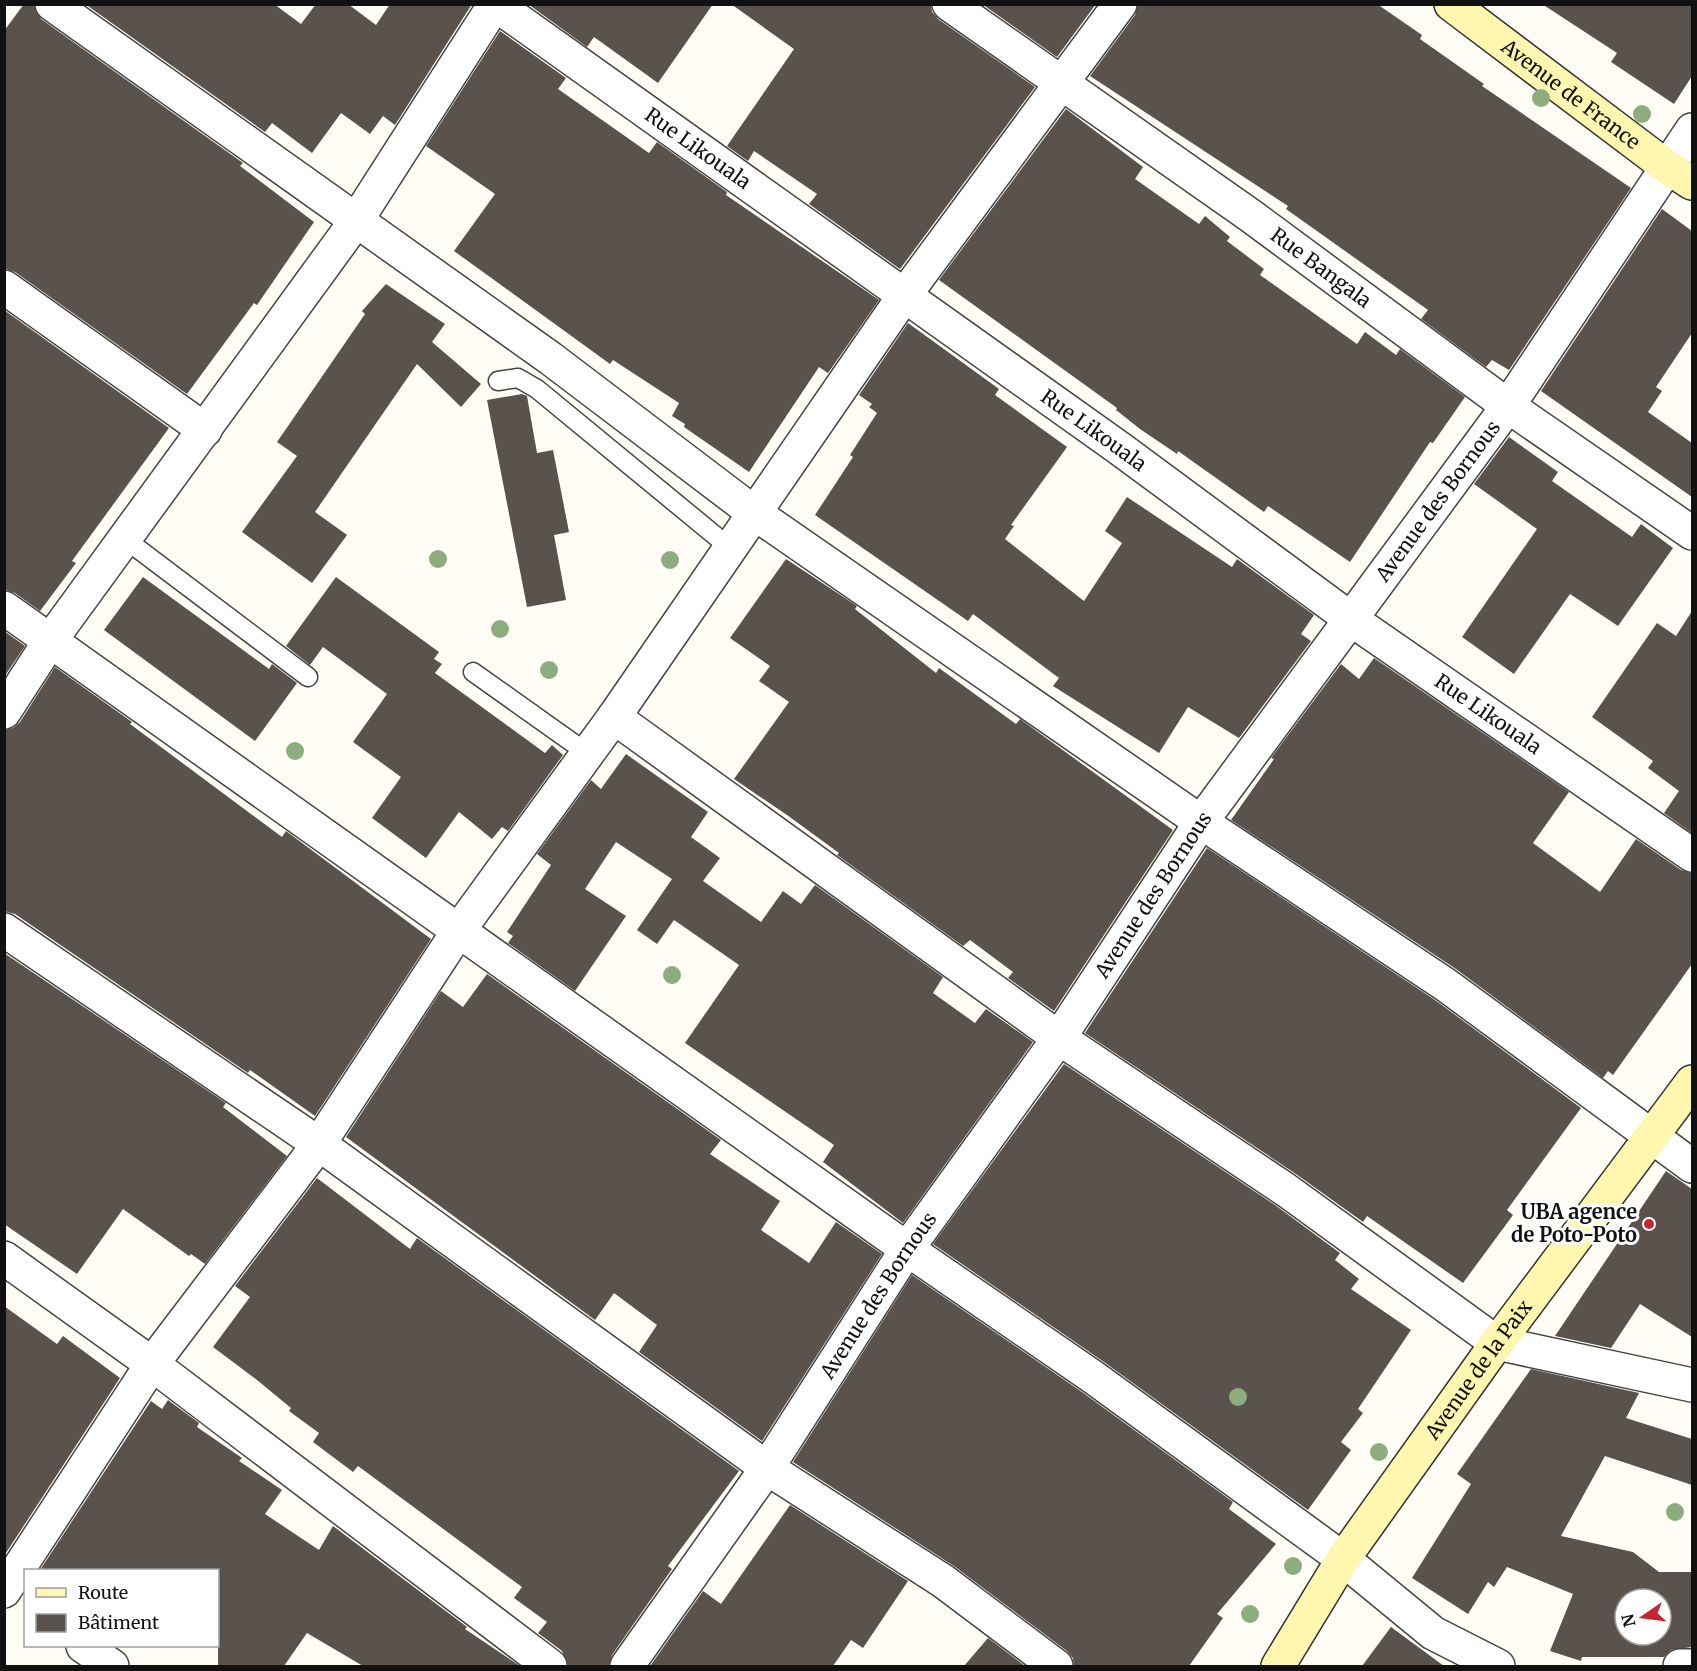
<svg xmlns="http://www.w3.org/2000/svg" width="1697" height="1671" font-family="Merriweather,serif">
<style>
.building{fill:#5a524d;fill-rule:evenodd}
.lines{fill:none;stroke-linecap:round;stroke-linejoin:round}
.lane-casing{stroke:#444;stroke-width:21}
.street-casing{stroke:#444;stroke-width:36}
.secondary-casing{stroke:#333;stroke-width:36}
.lane{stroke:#fff;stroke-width:18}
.street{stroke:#fff;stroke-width:33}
.secondary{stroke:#fff6b0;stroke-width:33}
.tree{fill:#8dad7f}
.poi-dot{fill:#c4262e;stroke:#fff;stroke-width:2}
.labels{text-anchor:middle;stroke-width:6;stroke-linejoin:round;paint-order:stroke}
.street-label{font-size:20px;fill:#111;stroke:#fff}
.poi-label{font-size:20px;font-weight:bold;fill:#111;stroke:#fff;text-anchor:end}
</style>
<rect width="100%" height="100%" fill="#fffdf5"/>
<!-- building -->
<g class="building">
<path d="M24,4H34L41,19L243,163L240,166L314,222L257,305L254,303L187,394L15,272L4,268V31Z"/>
<path d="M85,4H274L301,24L316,4H348L376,25L390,4H472L395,125L383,116L370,134L341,113L312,153L272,123L265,132Z"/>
<path d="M528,4H713L658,83L594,37L587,47Z"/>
<path d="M731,4H931L932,12L938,19L1035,87L900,269L809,204L817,194L754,151L748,161L727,146L794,49Z"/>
<path d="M982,4H1096L1057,57Z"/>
<path d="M1138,4H1377L1422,35L1420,39L1484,84L1482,86L1631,188L1509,370L1492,360L1486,367L1421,319L1428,310L1286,209L1288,206L1090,76L1135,15Z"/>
<path d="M1542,4H1692V76L1674,104L1611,62L1617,53Z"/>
<path d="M500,31L566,78L558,89L649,153L657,142L727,192L726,195L879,300L828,373L819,367L749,472L684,427L685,424L672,416L679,403L613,360L610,364L454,251L495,194L426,146Z"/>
<path d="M1066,109L1143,167L1135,179L1199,224L1205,216L1230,237L1227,241L1264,269L1260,275L1357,344L1365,332L1396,355L1400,349L1465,397L1433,443L1430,442L1350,562L1268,506L1264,512L1178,451L1177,454L1140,429L1116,410L1117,408L939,280Z"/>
<path d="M1662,209L1692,231V333L1656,387L1662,391L1648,412L1692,443V497L1541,391Z"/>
<path d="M386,284L445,324L432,342L481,384L461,407L417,364L315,512L347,535L312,583L242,532L297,456L277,442L365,314L362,311Z"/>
<path d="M4,310L169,428L72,561L76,563L40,611L15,593L4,589Z"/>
<path d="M908,323L999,389L995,395L1067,447L1011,525L1014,526L1005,539L1084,601L1122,543L1105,531L1127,497L1232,567L1237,559L1314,615L1301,634L1311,641L1239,738L1188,707L1159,753L1053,686L1059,678L973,614L968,621L815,515L853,457L850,455L877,413L869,407L872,404L859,395Z"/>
<path d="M522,394L527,396L537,453L553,450L569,532L554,535L566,600L527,607L487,400Z"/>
<path d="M1509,437L1558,472L1552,481L1632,537L1641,524L1673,548L1618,626L1570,594L1514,674L1462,637L1537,529L1474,484Z"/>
<path d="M786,559L857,606L855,609L936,673L939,668L1016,724L1020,719L1173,830L1054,1011L1008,978L1013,972L970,940L963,946L837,855L839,853L787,815L734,779L789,702L759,681L770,666L730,638Z"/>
<path d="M143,577L269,669L272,664L297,683L255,741L104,630Z"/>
<path d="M336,577L439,652L434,659L442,664L435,673L545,753L552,745L563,755L508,831L502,827L492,839L459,812L426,858L372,818L401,777L353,742L387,694L323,647L310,665L286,646Z"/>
<path d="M1692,611V833L1664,813L1679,791L1648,768L1653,761L1592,717L1657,623L1676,636Z"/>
<path d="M4,631L25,646L4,677Z"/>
<path d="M1374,658L1569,792L1533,843L1600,892L1636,839L1681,870L1692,873V964L1613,1075L1608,1071L1603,1078L1456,969L1231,820L1274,759L1271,758L1341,664L1359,679Z"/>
<path d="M55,667L132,722L130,724L282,837L286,831L431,939L315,1116L250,1070L248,1073L15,914L4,911V730L13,728L20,722Z"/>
<path d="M626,754L708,812L691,837L720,858L703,881L761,922L783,891L801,904L815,885L943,977L933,993L975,1023L986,1009L1033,1042L903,1223L823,1162L834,1145L685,1043L739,965L674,920L657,944L637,930L672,879L616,842L585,889L626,916L575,991L508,943L513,936L507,932L551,865L537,854L591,780L601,789Z"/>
<path d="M1207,848L1435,1000L1581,1108L1507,1210L1513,1215L1463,1283L1367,1216L1363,1222L1296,1174L1085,1033Z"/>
<path d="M4,953L226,1103L223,1107L287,1156L205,1264L191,1254L189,1256L123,1209L77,1274L4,1224Z"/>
<path d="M487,974L721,1140L710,1154L780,1201L761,1230L809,1263L836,1222L882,1254L762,1441L639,1352L657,1325L614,1293L595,1320L346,1137L441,991L463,1007Z"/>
<path d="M1064,1064L1275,1205L1340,1253L1335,1260L1359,1279L1351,1289L1411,1330L1358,1409L1363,1413L1341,1442L1351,1450L1308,1510L1104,1362L933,1244Z"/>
<path d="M1666,1171L1692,1189V1337L1640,1304L1611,1348L1555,1336Z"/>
<path d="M317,1178L410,1249L417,1238L739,1471L668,1566L672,1569L612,1655L609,1666H568L562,1651L538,1633L547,1622L514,1598L522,1587L358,1466L353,1472L313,1442L319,1433L289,1411L291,1408L257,1380L213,1347L250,1297L235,1286Z"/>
<path d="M912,1275L1082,1392L1233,1502L1229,1509L1276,1544L1217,1614L1223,1618L1189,1666H1074L1073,1658L1067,1651L954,1566L793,1462Z"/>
<path d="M4,1306L57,1344L63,1336L120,1378L4,1556Z"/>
<path d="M1531,1369L1639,1393L1626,1418L1692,1439V1485L1605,1456L1561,1536L1633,1552L1659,1572H1692V1647L1671,1650L1664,1657H1582L1581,1661L1550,1651L1573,1594L1507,1567L1494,1587L1488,1582L1468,1614L1412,1578L1471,1484L1457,1474ZM1625,1599H1661V1635H1625Z"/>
<path d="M168,1400L199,1423L197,1427L242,1458L239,1461L282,1490L265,1514L319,1550L333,1526L467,1627L465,1629L520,1666H363L307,1633L284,1666H218V1570H40L151,1401L162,1409Z"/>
<path d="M790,1505L908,1581L863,1648L851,1640L833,1666H650L703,1591L721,1604Z"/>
<path d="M1391,1627L1444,1666H1362Z"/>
<path d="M988,1638L1025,1666H964Z"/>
</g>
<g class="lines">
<!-- lane casing -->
<g class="lane-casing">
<g id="lane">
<path d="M498,381L518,378L537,389L729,547"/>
<path d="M125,539L308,677"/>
<path d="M473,672L587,753"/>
</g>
</g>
<!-- street casing -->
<g class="street-casing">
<g id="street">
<path d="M52,4L550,358L753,512L1201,822L1446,985L1692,1166"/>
<path id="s1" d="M495,4L1119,448L1352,620L1692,855"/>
<path id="s2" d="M949,4L1251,216L1508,406L1692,533"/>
<path d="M4,287L205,430"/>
<path d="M4,608L907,1249L1093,1377L1343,1559L1433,1633L1498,1666"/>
<path d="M4,712L50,641L356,221L495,4"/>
<path d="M614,717L1059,1038L1286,1190L1497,1343L1692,1385"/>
<path d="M4,930L319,1144L767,1468L943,1581L1056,1666"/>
<path d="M4,1258L152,1364L550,1666"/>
<path d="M4,1591L152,1364L319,1144L459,930L614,717L904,296L1120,4"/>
<path d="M83,1646L112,1666"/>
<path id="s3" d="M627,1666L767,1468L907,1249L1059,1038L1201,822L1508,406L1692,130"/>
<path d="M1680,1666H1692"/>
</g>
</g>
<!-- secondary casing -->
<g class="secondary-casing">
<g id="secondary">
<path id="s4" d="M1451,4L1667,167L1692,183"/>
<path id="s5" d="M1278,1666L1343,1559L1497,1343L1692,1082"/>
</g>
</g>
<!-- lane -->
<use href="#lane" class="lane"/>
<!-- street -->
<use href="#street" class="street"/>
<!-- secondary -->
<use href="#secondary" class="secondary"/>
</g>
<!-- trees -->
<g class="tree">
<circle cx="1541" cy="98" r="9"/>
<circle cx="1642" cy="114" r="9"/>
<circle cx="438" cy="559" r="9"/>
<circle cx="670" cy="560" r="9"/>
<circle cx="500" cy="629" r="9"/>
<circle cx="549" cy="670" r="9"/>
<circle cx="295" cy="751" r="9"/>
<circle cx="672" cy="975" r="9"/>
<circle cx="1238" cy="1397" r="9"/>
<circle cx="1379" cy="1452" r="9"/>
<circle cx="1675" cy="1512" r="9"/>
<circle cx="1293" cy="1566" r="9"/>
<circle cx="1250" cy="1614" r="9"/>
</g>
<!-- markers -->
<circle class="poi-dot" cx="1649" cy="1224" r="6"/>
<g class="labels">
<!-- street labels -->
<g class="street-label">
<text dy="7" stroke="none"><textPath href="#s4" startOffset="150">Avenue de France</textPath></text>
<text dy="7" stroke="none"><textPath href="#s1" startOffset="249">Rue Likouala</textPath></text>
<text dy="7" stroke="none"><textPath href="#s2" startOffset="456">Rue Bangala</textPath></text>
<text dy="7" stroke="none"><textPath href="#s1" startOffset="735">Rue Likouala</textPath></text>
<text dy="7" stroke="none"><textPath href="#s3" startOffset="1420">Avenue des Bornous</textPath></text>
<text dy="7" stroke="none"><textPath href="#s1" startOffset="1221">Rue Likouala</textPath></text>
<text dy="7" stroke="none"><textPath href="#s3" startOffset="934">Avenue des Bornous</textPath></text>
<text dy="7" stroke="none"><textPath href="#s3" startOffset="448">Avenue des Bornous</textPath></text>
<text dy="7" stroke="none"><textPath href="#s5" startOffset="358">Avenue de la Paix</textPath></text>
</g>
<!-- poi labels -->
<g class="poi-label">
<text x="1637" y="1219">UBA agence<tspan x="1637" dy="23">de Poto-Poto</tspan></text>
</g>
</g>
<!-- border -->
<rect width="1697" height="1671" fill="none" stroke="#111111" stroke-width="12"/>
<!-- legend -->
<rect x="24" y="1569" width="195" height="78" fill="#ffffff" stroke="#a0a0a0" stroke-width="1.5"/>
<rect x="36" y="1588" width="30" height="9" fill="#fff6b0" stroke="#a0a0a0" stroke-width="1.5"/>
<text x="78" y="1599" font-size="18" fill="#111111">Route</text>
<rect x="36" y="1614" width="30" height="18" fill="#5a524d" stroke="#a0a0a0" stroke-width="1.5"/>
<text x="78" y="1629" font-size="18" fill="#111111">Bâtiment</text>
<!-- north arrow -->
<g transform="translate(1643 1617) rotate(256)"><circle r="28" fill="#ffffff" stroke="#a0a0a0" stroke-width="1.5"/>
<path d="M0-4.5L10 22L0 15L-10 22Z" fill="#c4262e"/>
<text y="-9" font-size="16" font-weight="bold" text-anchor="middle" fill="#111111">N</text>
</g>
</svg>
